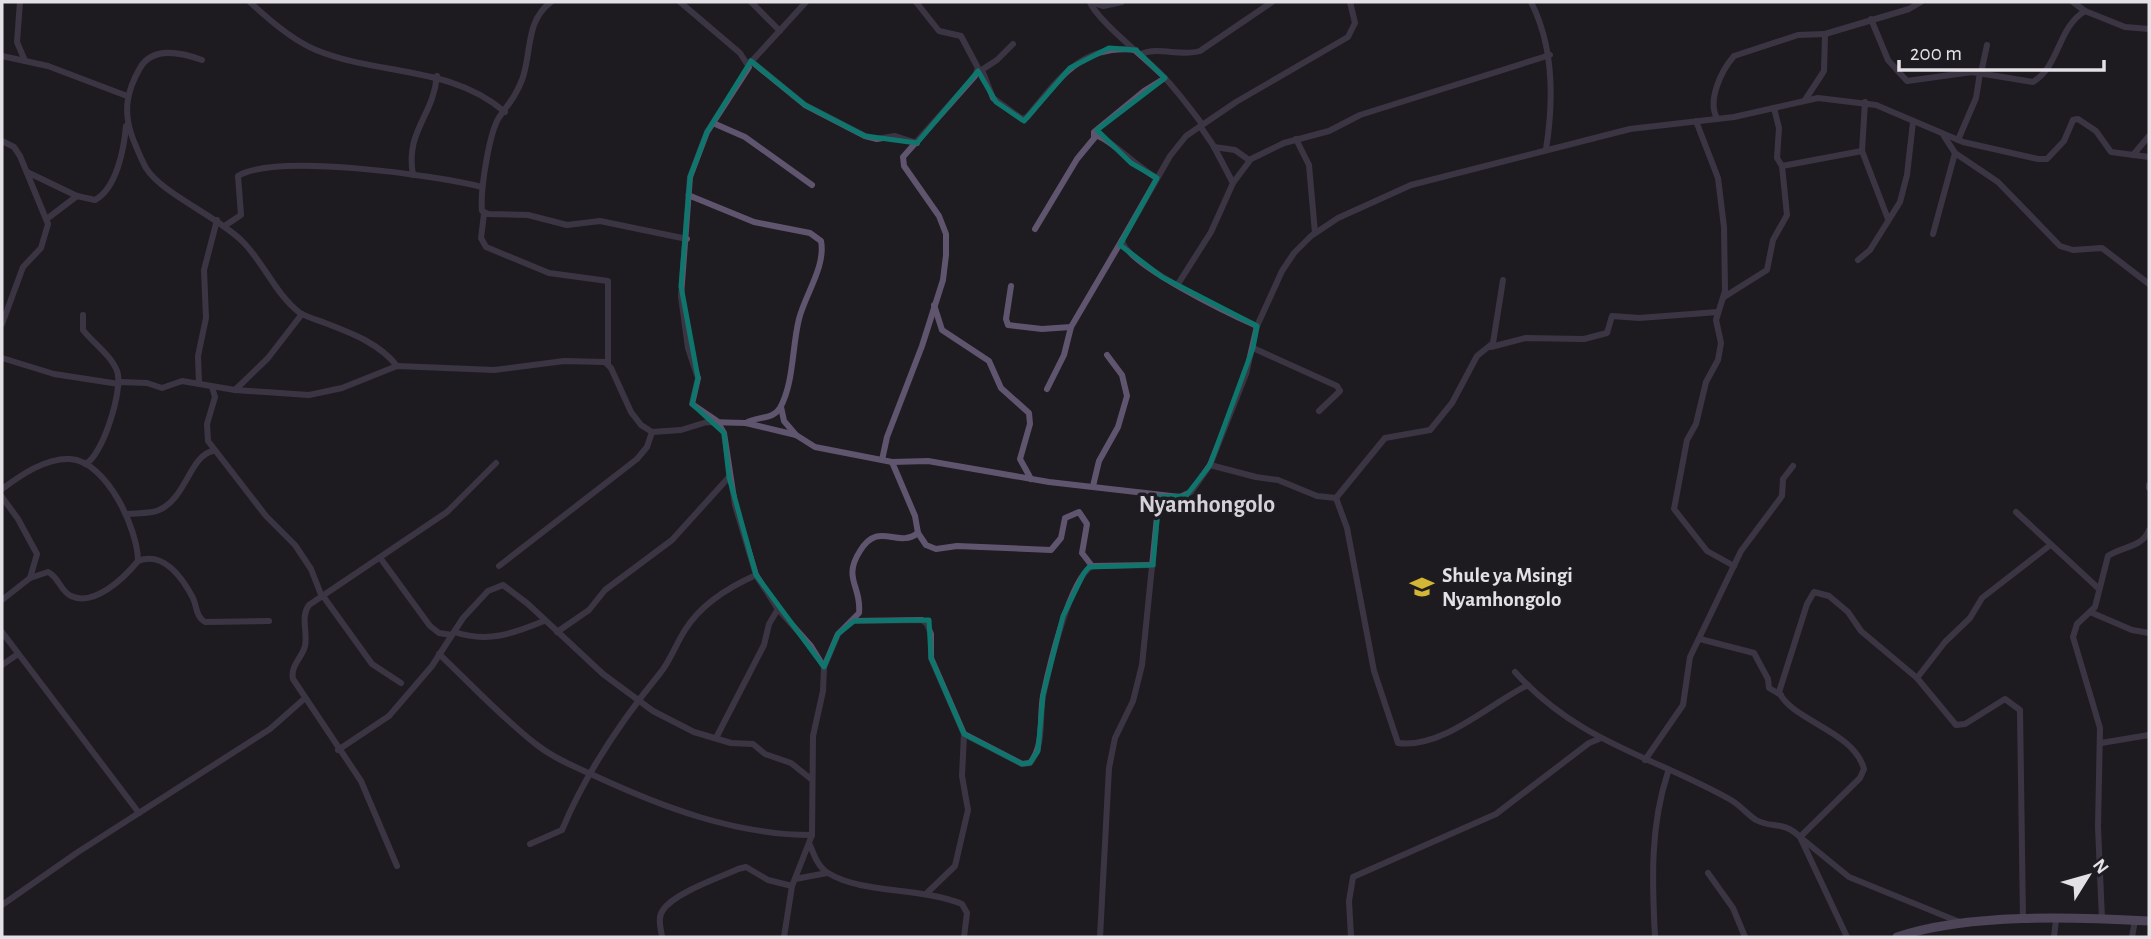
<svg xmlns="http://www.w3.org/2000/svg" width="2151" height="939" font-family="'Alegreya Sans',sans-serif">
<style>
.lines{fill:none;stroke-linecap:round;stroke-linejoin:round}
.street{stroke:#60556e;stroke-width:6}
.secondary{stroke:#87759c;stroke-width:9}
.marked{fill:none;stroke:#0f766e;stroke-width:5;stroke-linejoin:round}
.labels{text-anchor:middle;stroke-width:7;stroke-linejoin:round;paint-order:stroke}
.poi-label{font-size:21px;font-weight:bold;fill:#e3e1e5;stroke:#1e1b21;text-anchor:start}
.quarter-label{font-size:24px;font-weight:bold;fill:#d5d1d9;stroke:#1e1b21}
</style>
<rect width="100%" height="100%" fill="#1e1b21"/>
<g class="lines">
<!-- street -->
<g class="street">
<path d="M20,2L17,42L25,61"/>
<path d="M250,2C269,20 292,40 316,50C379,76 450,65 505,112"/>
<path d="M551,2C525,21 532,53 522,80C515,97 510,102 500,116C489,131 480,192 482,211L488,214L528,215L567,225L600,221L687,239"/>
<path d="M680,2L740,53L749,67L707,132L690,177L681,296L688,348L698,378L692,404L717,421L724,433L735,505L756,575L778,609L811,646L824,667L823,691L813,736L812,835L792,886L784,937"/>
<path d="M751,2L780,31"/>
<path d="M1090,2C1096,19 1144,57 1161,74C1176,89 1189,107 1202,124"/>
<path d="M1090,2L1103,6L1122,2"/>
<path d="M1531,2C1554,47 1554,99 1546,149"/>
<path d="M2073,2L2085,11"/>
<path d="M1871,19L1888,60L1907,81L1972,72L2033,82C2061,64 2057,28 2085,11L2125,27L2149,29"/>
<path d="M1141,54C1159,46 1180,57 1200,51L1272,2"/>
<path d="M2,56L48,66L127,96"/>
<path d="M202,60C183,53 153,45 140,68C126,92 123,113 133,139C137,149 141,159 146,168C162,194 219,217 243,242C264,263 276,295 300,313C307,317 317,320 325,323C351,333 379,343 397,366"/>
<path d="M751,61L805,105L865,136L877,139L895,136L917,143"/>
<path d="M751,62L806,2"/>
<path d="M982,70L993,98L1022,119L1027,117C1059,79 1081,44 1136,50"/>
<path d="M980,71L997,60L1013,44"/>
<path d="M1981,73L1987,45"/>
<path d="M1805,100L1824,71L1825,34L1909,9L1921,2"/>
<path d="M1865,102L1862,151L1888,219"/>
<path d="M1774,108L1779,128L1777,158L1782,166L1862,151"/>
<path d="M1717,118C1707,101 1721,71 1734,56L1798,35L1825,34"/>
<path d="M1696,121L1718,178L1724,227L1725,291L1716,320L1721,343L1718,360L1706,382L1696,424L1687,440L1674,509L1707,551L1734,566"/>
<path d="M713,123L745,137L812,185"/>
<path d="M1200,126L1213,145L1233,183"/>
<path d="M1944,136L1955,153L1998,182L2060,246L2073,250L2102,248L2149,284"/>
<path d="M1094,137V132L1144,91L1165,78"/>
<path d="M1296,139L1309,165L1315,233"/>
<path d="M1958,140L1976,98L1980,73"/>
<path d="M2,141L14,147L20,156L48,224L41,248L23,267L2,324"/>
<path d="M1214,147L1235,150L1249,160"/>
<path d="M2133,155L2149,136"/>
<path d="M27,172L77,196"/>
<path d="M413,175C405,131 433,117 437,76"/>
<path d="M688,195L754,222L810,233L821,241C826,266 805,295 799,319C792,346 794,383 780,408C773,420 756,416 746,423"/>
<path d="M484,214L481,238L486,247L549,273L608,281V363"/>
<path d="M48,218L77,196L95,200C117,188 124,148 126,126"/>
<path d="M226,225L241,215L238,176C276,153 436,175 482,187"/>
<path d="M1035,229L1077,159L1096,136C1107,136 1139,169 1157,178"/>
<path d="M1933,234L1955,153"/>
<path d="M1858,260L1870,250L1900,202L1907,175L1913,122"/>
<path d="M1178,284L1211,232L1233,183L1251,159L1284,143L1329,131L1360,115L1550,55"/>
<path d="M1011,286L1006,319L1008,325L1042,329L1071,327L1122,240"/>
<path d="M1724,297L1767,270L1773,240L1787,215L1782,166"/>
<path d="M934,305L942,330L989,361L1001,388L1029,413L1030,424L1020,459L1031,479"/>
<path d="M83,315V330C93,343 111,355 117,371C124,388 102,458 85,464"/>
<path d="M1257,326C1232,315 1125,264 1122,240L1170,156L1186,136L1236,102L1348,37L1355,23L1350,2"/>
<path d="M1491,347L1526,338L1584,339L1607,333L1612,316L1639,318L1718,312"/>
<path d="M1253,348L1337,386L1340,391L1319,411"/>
<path d="M2,358L54,374L119,384"/>
<path d="M120,382L147,383L162,388L182,381L235,390L309,395L342,388L397,366L494,370L564,361L605,362L611,368L631,412L641,425L652,432L681,430L707,422L746,423L796,435L815,447L892,462L928,461L1049,482L1180,497L1191,492L1210,465L1246,374L1257,326L1282,271L1294,253L1311,236L1338,218L1411,185L1630,129L1734,117L1818,98L1876,105L1963,142L2038,159H2047L2064,141L2073,120L2078,119L2096,131L2111,152L2149,157"/>
<path d="M199,384L198,356L206,318L204,270L217,220"/>
<path d="M212,387L215,397L207,424L208,441L266,516L295,545L311,569L322,597"/>
<path d="M1047,389L1064,355L1071,327"/>
<path d="M235,390L268,358L302,314"/>
<path d="M781,407L784,421L796,435"/>
<path d="M882,460L887,437L922,346L943,280L946,255V234L939,216L904,166L903,157L975,76L978,68L961,36L939,31L916,2"/>
<path d="M1210,465L1256,477L1278,480L1317,496L1336,498L1385,438L1430,430L1452,403L1477,356L1493,343L1503,280"/>
<path d="M2149,485V488"/>
<path d="M1093,486L1099,461L1118,427L1127,396L1122,375L1107,355"/>
<path d="M2,489C21,475 45,458 70,459C107,461 138,530 138,561C124,578 94,607 71,596C60,591 59,577 48,572L30,578"/>
<path d="M2,497L18,519L37,554L30,578L2,600"/>
<path d="M1336,498L1347,528L1374,671L1398,743C1443,749 1490,703 1528,685"/>
<path d="M2016,512L2098,588"/>
<path d="M127,514C137,513 150,514 159,510C186,499 190,455 213,451"/>
<path d="M918,533L926,545L936,549L957,546L1051,550L1061,538L1065,518L1079,512L1087,524L1082,553L1092,566"/>
<path d="M381,559L430,626L439,633L452,635"/>
<path d="M138,561C163,551 182,577 193,598C197,607 196,617 205,622L269,621"/>
<path d="M499,566L637,459L647,447L652,432"/>
<path d="M323,596L372,664L401,683"/>
<path d="M2090,612L2132,630L2149,633"/>
<path d="M854,621L922,620L927,624L931,634V658L964,734L962,776L968,810L955,866L928,892"/>
<path d="M2,632L139,813"/>
<path d="M454,632C488,643 512,634 544,621"/>
<path d="M557,632L589,610L605,590L672,540L729,477"/>
<path d="M1700,639L1754,653L1768,679L1769,688L1781,695"/>
<path d="M439,654C471,684 502,718 537,745C554,758 573,766 593,775C662,807 735,835 812,835"/>
<path d="M2,665L18,654"/>
<path d="M824,667L838,634L859,613C862,586 842,579 860,551C879,520 897,549 918,533L915,516L892,462"/>
<path d="M1515,672C1581,744 1651,755 1731,800C1741,806 1747,814 1756,820C1772,829 1783,820 1800,837L1847,937"/>
<path d="M1917,678L1945,642L1970,618L1982,598L2049,546"/>
<path d="M964,734L1022,764L1030,763C1045,744 1039,718 1043,696C1049,668 1069,580 1092,566L1153,565"/>
<path d="M716,738L764,645L769,624L778,609"/>
<path d="M2101,743L2149,735"/>
<path d="M338,750L389,716L432,666L463,618L488,591L503,585L528,604L603,674L653,711L694,732L731,743L753,744L765,754L791,763L811,779"/>
<path d="M1645,760L1683,705L1690,657L1741,551L1782,496L1783,479L1793,466"/>
<path d="M530,844L562,830C586,772 621,721 661,672C671,659 676,644 685,630C701,604 729,587 756,575"/>
<path d="M810,845C814,855 818,867 828,873C862,894 921,887 962,904L967,913L964,937"/>
<path d="M397,866L361,781L293,679C290,666 302,658 305,646C308,632 300,617 309,605L447,512L496,463"/>
<path d="M1708,873L1733,908L1745,937"/>
<path d="M795,879L827,873"/>
<path d="M2,905L78,852L270,729L304,699"/>
<path d="M2102,919L2098,827L2100,728L2073,637L2077,624L2095,607L2108,556C2122,546 2142,548 2149,530"/>
<path d="M1962,923L1849,877L1800,837L1860,778L1864,769C1854,731 1792,721 1779,692L1807,604L1814,592L1829,596L1848,612L1861,631L1917,678L1956,725L1965,724L2005,699L2020,710L2023,920"/>
<path d="M662,937C661,928 657,918 663,910C674,893 719,878 738,869L746,867L768,880L792,886"/>
<path d="M1100,937L1109,768L1115,738L1133,701L1142,665L1159,497"/>
<path d="M1351,937L1349,901L1353,877L1496,814L1589,743L1599,739"/>
<path d="M1655,937C1652,881 1650,826 1668,772"/>
<path d="M2054,937L2056,920"/>
<path d="M2132,937L2135,920"/>
</g>
<!-- secondary -->
<path class="secondary" d="M1897,937C1968,913 2075,917 2149,921"/>
</g>
<!-- marked area -->
<path d="M0 0H2151V939H0ZM1109,48L1136,50L1165,78L1097,130L1131,163L1157,178L1120,245L1162,277L1257,326L1253,348L1210,465L1186,496L1159,497L1153,565L1089,567L1084,573L1063,616L1043,695L1038,751L1030,763L1022,764L964,734L931,658L929,620L854,621L838,634L824,667L756,575L729,477L724,433L692,404L698,378L681,286L690,177L707,132L751,61L805,105L865,136L917,143L978,71L996,102L1024,121L1070,68Z" fill="#1e1b21" fill-opacity=".55" fill-rule="evenodd"/>
<path class="marked" d="M1109,48L1136,50L1165,78L1097,130L1131,163L1157,178L1120,245L1162,277L1257,326L1253,348L1210,465L1186,496L1159,497L1153,565L1089,567L1084,573L1063,616L1043,695L1038,751L1030,763L1022,764L964,734L931,658L929,620L854,621L838,634L824,667L756,575L729,477L724,433L692,404L698,378L681,286L690,177L707,132L751,61L805,105L865,136L917,143L978,71L996,102L1024,121L1070,68Z"/>
<!-- icons -->
<defs>
<g id="school-bare" transform="scale(1.89)"><path d="M0-5L7-2L0 1L-7-2ZM-4 1L0 2.5L4 1V4Q0 6-4 4Z" fill="#d3b635" stroke="#1e1b21" stroke-width="2.5" paint-order="stroke"/></g>
</defs>
<g fill-rule="evenodd">
<use href="#school-bare" x="1422" y="587"/>
</g>
<g class="labels">
<!-- poi labels -->
<g class="poi-label">
<text x="1442" y="582">Shule ya Msingi<tspan x="1442" dy="24">Nyamhongolo</tspan></text>
</g>
<!-- quarter labels -->
<g class="quarter-label">
<text x="1207" y="512">Nyamhongolo</text>
</g>
</g>
<!-- border -->
<rect width="2151" height="939" fill="none" stroke="#e3e1e5" stroke-width="7"/>
<!-- north arrow -->
<g transform="translate(2088 876) rotate(53)" stroke="#1e1b21" stroke-width="5" paint-order="stroke">
<path d="M0-5L12 26L0 18L-12 26Z" fill="#e3e1e5"/>
<text y="-10" font-size="19" font-weight="bold" text-anchor="middle" fill="#e3e1e5">N</text>
</g>
<!-- scale -->
<path d="M1899 60v10h205v-10" fill="none" stroke="#e3e1e5" stroke-width="3.5"/>
<text x="1910" y="60" font-size="21" fill="#e3e1e5" stroke="#1e1b21" stroke-width="5" paint-order="stroke">200 m</text>
</svg>
